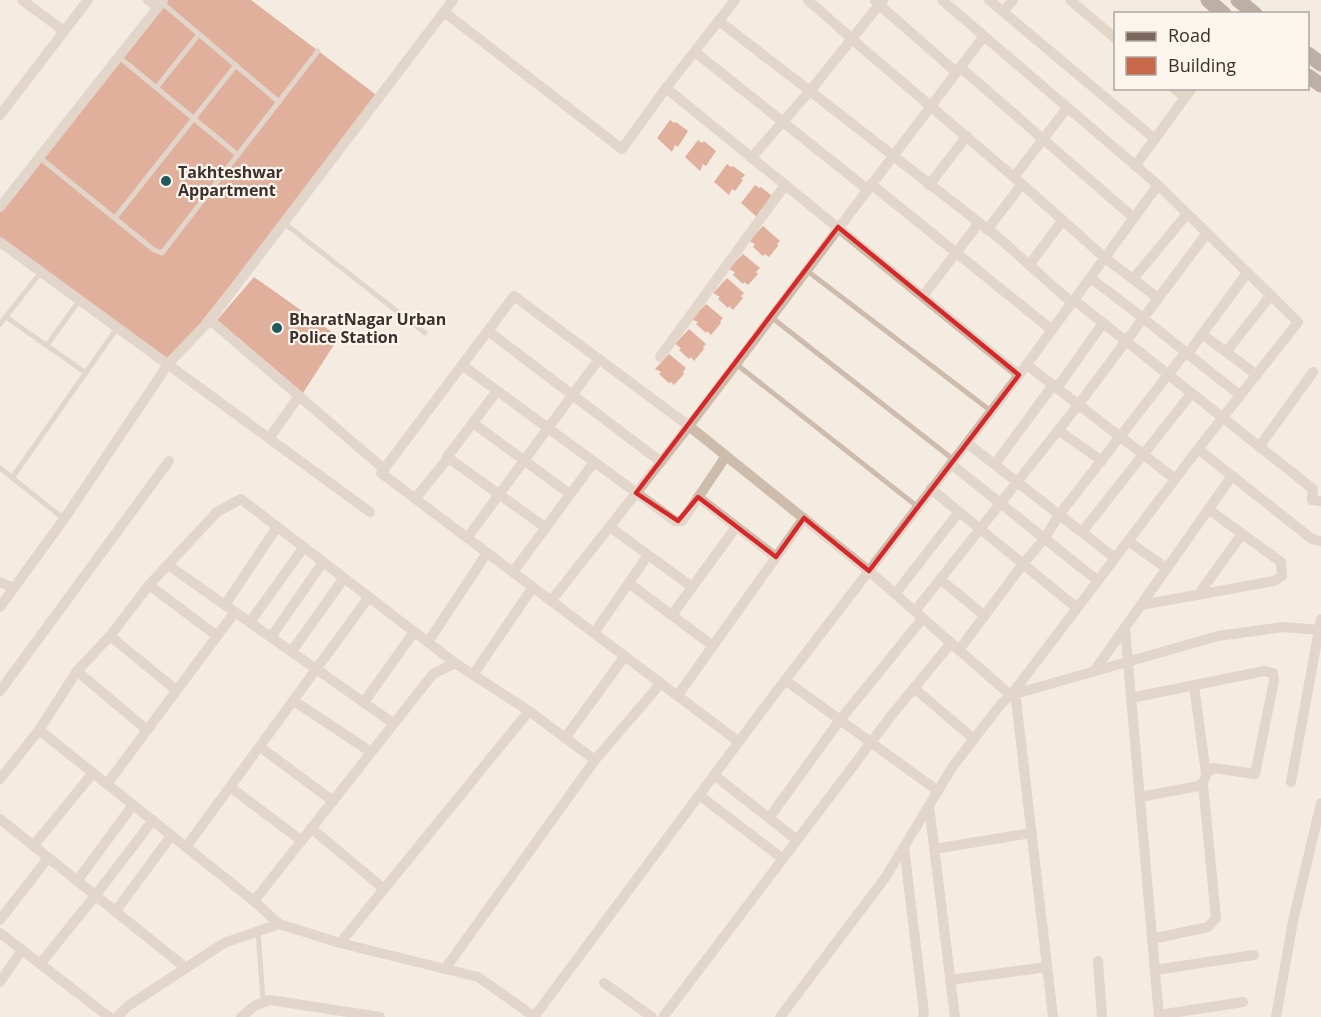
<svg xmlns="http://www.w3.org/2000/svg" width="1321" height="1017" font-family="'Open Sans',sans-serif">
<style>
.building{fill:#c8694b}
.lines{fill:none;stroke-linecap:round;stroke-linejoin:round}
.lane{stroke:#cdbbac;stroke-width:5}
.street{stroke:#cdbbac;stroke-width:10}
.primary{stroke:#7d675c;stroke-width:15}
.marked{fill:none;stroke:#d62828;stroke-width:4.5;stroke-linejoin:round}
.poi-dot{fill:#1f5a5e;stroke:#fbf5ee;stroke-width:2}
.labels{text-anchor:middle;stroke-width:4.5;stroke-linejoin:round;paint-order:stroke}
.poi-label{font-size:16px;font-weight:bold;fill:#3b302b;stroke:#fbf5ee;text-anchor:start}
</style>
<rect width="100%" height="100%" fill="#f4ebe1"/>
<!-- building -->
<g class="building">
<path d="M161,0H251L379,97L169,363L0,241V205Z"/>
<path d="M670,120L674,123L676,122L688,131L678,147L675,145L672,152L657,138Z"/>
<path d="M698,140L702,143L704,141L716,151L706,166L703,164L700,171L685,157Z"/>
<path d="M727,164L731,167L733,166L745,175L741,179L743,180L735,191L732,189L729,195L714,182Z"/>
<path d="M755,185L759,188L761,187L772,196L762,212L760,210L757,217L741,203Z"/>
<path d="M763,226L780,241L777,244L778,246L769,257L765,254L763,256L753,247L755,244L749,241Z"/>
<path d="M743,254L760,268L756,272L758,274L748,285L744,282L743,284L733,275L735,272L728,269Z"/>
<path d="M254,277L339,337L303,393L217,320Z"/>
<path d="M727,278L744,293L741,296L743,298L733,310L729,306L728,308L718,299L720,297L713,293Z"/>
<path d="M706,304L723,318L720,322L721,323L711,335L707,331L706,333L696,324L698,322L691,319Z"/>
<path d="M689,329L706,344L703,347L704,349L694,361L691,357L689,359L679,350L681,348L675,344Z"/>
<path d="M669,354L686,368L683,372L684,374L674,385L671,382L669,383L659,374L661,372L655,369Z"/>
</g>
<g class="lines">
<!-- lane -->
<g class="lane">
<path d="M161,2L279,102"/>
<path d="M119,57L238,155"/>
<path d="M157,87L199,34"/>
<path d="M39,157L154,250L162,253L318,51"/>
<path d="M115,218L236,65"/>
<path d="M284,223L425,333"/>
<path d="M806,270L991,411"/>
<path d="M6,317L86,373"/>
<path d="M771,317L954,460"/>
<path d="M0,324L41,272"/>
<path d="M47,345L79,301"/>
<path d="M736,364L918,507"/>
<path d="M0,468L64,519"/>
<path d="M12,478L117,328"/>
<path d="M258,931L263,1001"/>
</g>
<!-- street -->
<g class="street">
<path d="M22,0L64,31"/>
<path d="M148,0L158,7L163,0"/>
<path d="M808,0L868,53L1022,184L1105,258L1158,298"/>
<path d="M883,0L810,91L999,238L1072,303"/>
<path d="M989,0L1155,139"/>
<path d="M1070,0L1116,39"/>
<path d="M875,1L956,72"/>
<path d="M444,12L622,149L666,88L735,0"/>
<path d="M1003,12L1013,0"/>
<path d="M719,21L810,91L751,158"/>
<path d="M695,52L867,189"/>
<path d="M960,67L1134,218"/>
<path d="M666,88L1019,375"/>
<path d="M1174,88L1185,98"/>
<path d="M0,115L88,0"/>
<path d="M1135,166L1192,88"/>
<path d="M1014,177L1067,108"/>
<path d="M871,184L1052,330"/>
<path d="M929,185L967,136"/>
<path d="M0,207L158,7"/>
<path d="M987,230L1022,184"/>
<path d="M0,242L370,512"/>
<path d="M1029,265L1063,220"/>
<path d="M1090,278C1142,315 1190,357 1240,395"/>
<path d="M1133,279L1187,214"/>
<path d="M923,296L979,223"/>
<path d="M1074,300L1313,489L1312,500L1321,501"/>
<path d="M210,320L384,469"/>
<path d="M488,331L661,462"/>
<path d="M1202,334L1257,375"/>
<path d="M1226,352L1271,295"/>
<path d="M1187,355L1247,273"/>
<path d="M660,357L785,185"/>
<path d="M462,365L675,521H682L685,517L726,456"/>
<path d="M1027,365L1175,479"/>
<path d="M1057,388L1103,323"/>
<path d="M497,391L447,457L546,528"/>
<path d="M473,423L570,494"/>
<path d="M1058,430L1102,461"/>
<path d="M270,437L299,396"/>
<path d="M967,443L1115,558"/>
<path d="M1259,447L1313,372"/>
<path d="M1198,449L1312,539L1321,541"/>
<path d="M951,464L1098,581"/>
<path d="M995,464L1053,385"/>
<path d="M931,489L1077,608"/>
<path d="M698,497L776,557"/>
<path d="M415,499L448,458"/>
<path d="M610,527L692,587"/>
<path d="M1082,532L1191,394"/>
<path d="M467,538L599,359"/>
<path d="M1128,541L1166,568"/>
<path d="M168,565L393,723"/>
<path d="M513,572L594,462"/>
<path d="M940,579L985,616"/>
<path d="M0,582L14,588"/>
<path d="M630,584L713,646"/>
<path d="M149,585L217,636"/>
<path d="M895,594L959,512"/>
<path d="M1198,595L1242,534"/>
<path d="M551,601L689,426L984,36"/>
<path d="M225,605L277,527"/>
<path d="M1141,605L1274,581L1282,576L1281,562L1208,509"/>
<path d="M0,607L64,519L169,363L210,320L453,0"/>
<path d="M915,611L1079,404L1207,233"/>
<path d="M672,615L736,527"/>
<path d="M250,622L304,547"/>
<path d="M1125,628L1159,1017"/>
<path d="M594,633L648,555"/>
<path d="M110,636L176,690"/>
<path d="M271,637L323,562"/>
<path d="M428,642L487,553"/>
<path d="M959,650L1023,564L1045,538L1059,515L1185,353"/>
<path d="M292,651L344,578"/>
<path d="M1095,670L1232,476"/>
<path d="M77,671L147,730"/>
<path d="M473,675L533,587"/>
<path d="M785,680L938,791"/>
<path d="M914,688L974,739"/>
<path d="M0,691L169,461"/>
<path d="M678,695L804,518"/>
<path d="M1011,695L1198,449L1298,322L1158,185"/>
<path d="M1131,698L1264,671L1273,673L1274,681L1255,774L1213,768L1206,774"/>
<path d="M294,701L371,752"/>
<path d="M364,702L414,632"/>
<path d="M39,730L77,671L110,636L149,585L217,512L241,499L455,663"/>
<path d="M565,738L625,656"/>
<path d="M739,742L381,473L514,296L689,426L869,571L1016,700L1053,1017"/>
<path d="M260,747L333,801"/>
<path d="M595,760L661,683"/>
<path d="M714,775L797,840"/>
<path d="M0,779L39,730L254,901L279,924"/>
<path d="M1291,782L1319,630"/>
<path d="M107,784L235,612"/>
<path d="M230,787L302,841"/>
<path d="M699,795L783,859"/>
<path d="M1140,797L1198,786C1204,783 1205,780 1206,774L1194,686"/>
<path d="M929,806L955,1017"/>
<path d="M769,818L840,720L923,618"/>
<path d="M0,819L186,968"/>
<path d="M311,828L384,889"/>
<path d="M33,846L93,773"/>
<path d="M186,847L369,597"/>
<path d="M904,847L924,1013L923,1017"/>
<path d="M934,849L1031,833"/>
<path d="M77,881L133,805"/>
<path d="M254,901L433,674L455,663L529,711L595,760L445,969"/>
<path d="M115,912L171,836"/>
<path d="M0,920L48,858"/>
<path d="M0,933L109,1017"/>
<path d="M1152,939L1208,927L1216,918L1203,784"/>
<path d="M340,943L529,711"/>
<path d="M1098,961L1102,1017"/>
<path d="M40,964L95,896L153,820"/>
<path d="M1155,970L1254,955"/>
<path d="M950,980L1047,967"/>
<path d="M0,982L22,950"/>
<path d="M604,983L652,1017"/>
<path d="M1159,1015L1243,1002"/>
<path d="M117,1017L128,1006L224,943L279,924L340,943L478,977L535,1017"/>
<path d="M241,1017L256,1005L270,1000L380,1017"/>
<path d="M534,1017L767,704L1019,375L1158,185L942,0"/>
<path d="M663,1017L891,716L951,643"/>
<path d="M780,1017L885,878L953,766L1001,704L1011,695L1218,636L1284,627L1319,630L1321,619"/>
<path d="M1276,1017L1293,921L1321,803"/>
</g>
<!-- primary -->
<g class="primary">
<path d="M1208,0L1224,14"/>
<path d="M1238,0L1255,14"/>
<path d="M1308,54L1321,64"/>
<path d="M1308,76L1321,85"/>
</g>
</g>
<!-- marked area -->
<path d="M0 0H1321V1017H0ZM838,227L1019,375L869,571L804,518L776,557L698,497L678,521L636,493Z" fill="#f4ebe1" fill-opacity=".55" fill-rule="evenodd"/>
<path class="marked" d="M838,227L1019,375L869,571L804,518L776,557L698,497L678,521L636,493Z"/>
<!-- markers -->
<g class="poi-dot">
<circle cx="166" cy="181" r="6"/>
<circle cx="277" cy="328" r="6"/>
</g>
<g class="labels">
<!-- poi labels -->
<g class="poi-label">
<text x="178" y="178">Takhteshwar<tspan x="178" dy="18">Appartment</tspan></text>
<text x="289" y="325">BharatNagar Urban<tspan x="289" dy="18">Police Station</tspan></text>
</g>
</g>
<!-- legend -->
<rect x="1114" y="12" width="195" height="78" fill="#fbf5ee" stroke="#aea6a0" stroke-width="1.5"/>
<rect x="1126" y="32" width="30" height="9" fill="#7d675c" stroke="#aea6a0" stroke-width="1.5"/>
<text x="1168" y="42" font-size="18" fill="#3b302b">Road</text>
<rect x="1126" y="57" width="30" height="18" fill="#c8694b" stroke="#aea6a0" stroke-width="1.5"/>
<text x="1168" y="72" font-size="18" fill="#3b302b">Building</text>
</svg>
